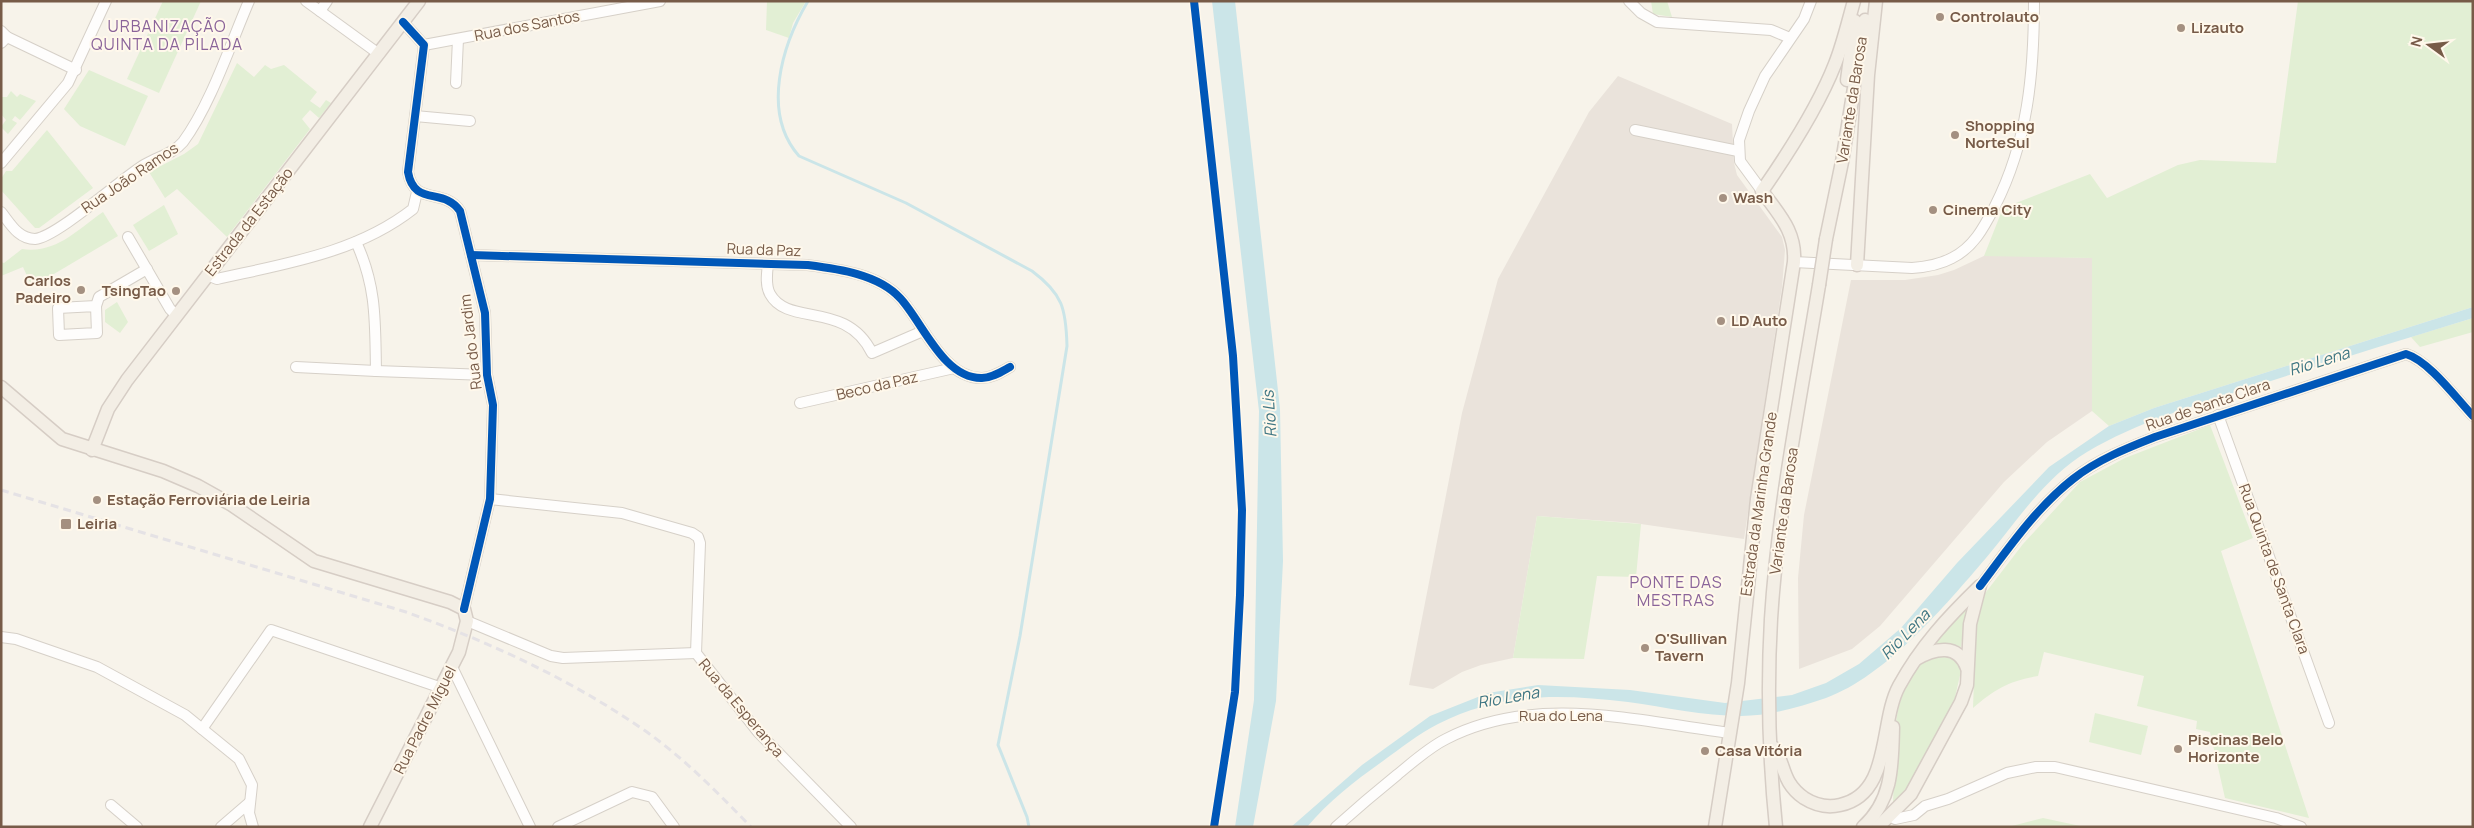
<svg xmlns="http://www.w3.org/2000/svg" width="2474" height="828" font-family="Manrope,sans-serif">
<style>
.industrial{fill:#eae3db}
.green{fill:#e2efd4}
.water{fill:#cbe5e8}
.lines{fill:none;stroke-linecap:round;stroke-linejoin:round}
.stream{stroke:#cbe5e8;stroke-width:3}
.minor-casing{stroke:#d6d0c8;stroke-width:12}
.major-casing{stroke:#d6cdc5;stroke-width:15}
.minor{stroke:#fefdfc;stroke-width:10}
.major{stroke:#f3eee5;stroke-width:12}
.rail{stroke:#e5e2e5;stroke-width:3;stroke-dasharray:8 5;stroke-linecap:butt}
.major-bridge-casing{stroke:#d6cdc5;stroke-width:15;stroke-linecap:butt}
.major-bridge{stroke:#f3eee5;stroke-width:12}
.cycleway-casing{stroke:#fff8eb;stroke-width:11}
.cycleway{stroke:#0057b8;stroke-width:8}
.poi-dot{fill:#a49081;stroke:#fff8eb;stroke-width:2}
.labels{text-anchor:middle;stroke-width:4;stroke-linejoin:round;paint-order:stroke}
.poi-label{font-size:15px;font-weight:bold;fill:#775b48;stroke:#fff8eb;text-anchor:start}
.street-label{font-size:15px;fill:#775b48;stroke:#fff8eb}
.neighbourhood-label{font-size:16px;letter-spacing:1px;fill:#8a649a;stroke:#fff8eb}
.water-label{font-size:16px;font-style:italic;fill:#3f7683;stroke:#fff8eb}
</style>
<rect width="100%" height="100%" fill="#f7f3ea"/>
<!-- industrial -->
<g class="industrial">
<path d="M1618,76L1732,124L1734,163L1737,175L1782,237L1785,250L1782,287L1744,539L1634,523L1537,516L1513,658L1481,665L1462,672L1433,689L1409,685L1462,413L1498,279L1589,112Z"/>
<path d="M1986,255L2092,258V411L2047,442L2004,482L1880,626L1852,649L1799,669L1798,578L1804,515L1851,280H1905L1938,275L1954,270Z"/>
</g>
<!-- green -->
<g class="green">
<path d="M163,1H201L159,93L127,79Z"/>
<path d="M767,1H806L793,23L789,38L766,30Z"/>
<path d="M1651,1H1667L1672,17L1653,14Z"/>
<path d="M2298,1H2473V307L2154,408L2109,426L2092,411V258L1984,256L2003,208L2090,174L2107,198L2178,165L2200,160L2276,163Z"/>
<path d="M237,63L254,77L265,65L271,69L284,65L317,92L310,101L320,108L326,100L331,103L319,118L310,110L302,119L310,129L227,237L177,189L165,198L149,172L184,154L198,144Z"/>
<path d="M89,70L148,96L125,146L80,126L64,109Z"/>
<path d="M11,91L17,97L20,94L36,101L20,120L15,116L12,120L17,123L8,134L1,127L6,120L1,114V97H7Z"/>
<path d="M47,130L93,188L39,228H35L1,190V179L6,171H12Z"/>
<path d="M164,205L178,234L149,251L133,225Z"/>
<path d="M103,212L118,236L32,287L23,267L1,276V262L4,263L22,249C56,254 77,230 103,212Z"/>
<path d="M117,302L128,322L120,333L105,322V310Z"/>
<path d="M2473,318V332L2420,347L2411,337Z"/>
<path d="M2210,425L2253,538L2221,551L2309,818L2225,798L2210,732L2196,729L2197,721L2137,706L2144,676L2044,652L2038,676C2009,681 1995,689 1973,708L1976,623L1983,596L2023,544L2080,482L2125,458Z"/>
<path d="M1537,516L1641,524L1636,577L1597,576L1584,659L1513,658Z"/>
<path d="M1967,605L1961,647L1949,643L1932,645Z"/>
<path d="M1951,656L1960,666L1961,671L1953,706L1906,791L1893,805C1895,756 1886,692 1928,657Z"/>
<path d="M2095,713L2148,726L2141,755L2089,742Z"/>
<path d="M2043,818L2085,827H2008Z"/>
</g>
<!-- water -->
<g class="water">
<path d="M1212,1H1235L1280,409L1283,561L1276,701L1253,827H1235L1254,700L1259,411Z"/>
<path d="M2473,307V318C2398,341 2323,364 2249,388C2194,406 2137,422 2087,452C2044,478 2017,521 1986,558C1945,606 1886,676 1826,698C1800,707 1769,716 1741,716C1704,716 1665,707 1628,702C1560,694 1501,692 1438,724C1418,734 1401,748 1383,761C1356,780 1328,802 1307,827H1291L1362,765L1430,716L1488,693L1538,685L1630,690L1725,703L1792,695L1826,683L1859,664L1901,628L1957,563L2049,467L2109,426L2154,408Z"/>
</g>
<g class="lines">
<!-- stream -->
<path class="stream" d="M808,1C782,45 761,113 799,156L906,203L1032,271C1063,294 1066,309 1067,346L1020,636L998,745L1027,817L1029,827"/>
<!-- minor casing -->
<g class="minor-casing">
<g id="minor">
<path d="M306,1L379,54"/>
<path d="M1629,1L1641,13L1657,22L1771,30L1790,38"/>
<path d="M320,11L327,1"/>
<path d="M403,22L424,45L408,172C414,207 444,187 460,211L485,313L487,375L493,405L490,499L464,609"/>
<path d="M1,31L7,37L1,43"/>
<path d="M7,37L76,70"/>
<path d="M424,45L660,1"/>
<path d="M456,83L458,39"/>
<path d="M415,116L470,121"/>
<path d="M1635,130L1738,151"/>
<path d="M1,163L68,83L106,1"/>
<path d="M1762,191L1740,161L1739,140L1749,111L1765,76L1804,19L1811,1"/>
<path d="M1,212C10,223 18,239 35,239C57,237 121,179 144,165C157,157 173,154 183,142C211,104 230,45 249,1"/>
<path d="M128,237L170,309L176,315"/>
<path d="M471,255L807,265C838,269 878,274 900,298C922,321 943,379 982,378C992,378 1001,372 1010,367"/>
<path d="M1794,262L1912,268C1926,267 1939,265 1952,258C1974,247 1984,227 1995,206C2028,141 2034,73 2034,1"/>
<path d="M768,264C767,273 765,285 770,294C788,327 846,300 872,353L923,331"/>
<path d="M207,275L217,279C284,264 357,253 413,209L417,192"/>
<path d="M96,306L58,308L59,335L97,333L96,306L99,297L147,269"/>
<path d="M296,367L376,371C375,323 377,287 356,242"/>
<path d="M376,371L487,375"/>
<path d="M800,403L954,368"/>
<path d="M2218,415L2329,723"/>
<path d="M490,499L622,513L692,533L698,537L700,543L696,653L758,732L851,827"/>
<path d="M1980,586C2008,549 2036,508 2073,479C2097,460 2127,448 2155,437L2406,354C2429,361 2456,398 2473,416"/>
<path d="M467,621L551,656L563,658L696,653"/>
<path d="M1,637L16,639L97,667L185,715L239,759L252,785L249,813L253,827"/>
<path d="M452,667L530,827"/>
<path d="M202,729L271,630L442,688"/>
<path d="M111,805L137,827"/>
<path d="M1890,816L1895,819L1914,815L1925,806L1948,799L2007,773L2036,767H2055L2276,818L2301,827"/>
<path d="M221,827L250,802"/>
<path d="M558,827L632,792L652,797L674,827"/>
<path d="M1336,827C1356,809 1376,792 1397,775C1413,762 1428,748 1446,739C1535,693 1637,721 1730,733"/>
</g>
</g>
<!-- major casing -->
<g class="major-casing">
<g id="major">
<path d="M1847,80L1855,21"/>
<path d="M1826,239L1842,162L1865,20"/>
<path d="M1857,265L1868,75L1876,1"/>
<path d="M1,387L62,439L163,471L198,486L232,505L314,561L450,602L464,609L467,621L459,652L370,827"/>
<path d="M92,450L108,409L127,380L419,1"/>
<path d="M1916,659C1935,648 1958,643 1967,668"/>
<path d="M1773,747C1786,763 1780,781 1804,798C1815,805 1827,808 1840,805C1892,794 1879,723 1899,686C1921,646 1947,618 1980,586"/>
<path d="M1715,827L1738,683L1757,499L1794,262C1796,231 1779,215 1762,191C1787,155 1819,105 1835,64C1843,44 1848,22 1854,1"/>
<path d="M1776,827C1769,758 1767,688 1771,619C1778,507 1801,395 1819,285"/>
<path d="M1863,827C1893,800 1892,765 1893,727"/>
<path d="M1878,827L1911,794L1961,702L1967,685L1970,624L1979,589"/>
</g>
</g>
<!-- minor -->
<use href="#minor" class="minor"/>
<!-- major -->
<use href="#major" class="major"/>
<!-- rail -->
<path class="rail" d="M1,490L406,612C489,642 568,678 641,728C681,755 717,792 751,827"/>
<!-- major-bridge casing -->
<g class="major-bridge-casing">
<path id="major-bridge" d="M1819,285L1826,239"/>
</g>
<!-- major-bridge -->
<use href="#major-bridge" class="major-bridge"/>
<!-- cycleway casing -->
<g class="cycleway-casing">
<g id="cycleway">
<path d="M1194,1L1233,356L1242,510L1240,595L1235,692L1214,827"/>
<path d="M403,22L424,45L408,172C414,207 444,187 460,211L485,313L487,375L493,405L490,499L464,609"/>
<path d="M471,255L807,265C838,269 878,274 900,298C922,321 943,379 982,378C992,378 1001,372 1010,367"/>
<path d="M1980,586C2008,549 2036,508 2073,479C2097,460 2127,448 2155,437L2406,354C2429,361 2456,398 2473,416"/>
</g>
</g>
<!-- cycleway -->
<use href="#cycleway" class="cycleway"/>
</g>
<!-- markers -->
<g class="poi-dot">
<circle cx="1940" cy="17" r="5"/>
<circle cx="2181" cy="28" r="5"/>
<circle cx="1955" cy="135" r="5"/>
<circle cx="1723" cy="198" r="5"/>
<circle cx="1933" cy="210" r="5"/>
<circle cx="81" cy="290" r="5"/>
<circle cx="176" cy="291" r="5"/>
<circle cx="1721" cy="321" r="5"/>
<circle cx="97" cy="500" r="5"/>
<rect x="60" y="518" width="12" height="12" rx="2.5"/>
<circle cx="1645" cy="648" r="5"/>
<circle cx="2178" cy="749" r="5"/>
<circle cx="1705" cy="751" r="5"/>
</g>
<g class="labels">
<!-- poi labels -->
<g class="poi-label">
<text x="1950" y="22">Controlauto</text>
<text x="2191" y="33">Lizauto</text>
<text x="1965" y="131">Shopping<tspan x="1965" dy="17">NorteSul</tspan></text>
<text x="1733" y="203">Wash</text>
<text x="1943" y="215">Cinema City</text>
<text x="71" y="286" text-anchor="end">Carlos<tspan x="71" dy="17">Padeiro</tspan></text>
<text x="166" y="296" text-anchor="end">TsingTao</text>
<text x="1731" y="326">LD Auto</text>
<text x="107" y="505">Estação Ferroviária de Leiria</text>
<text x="77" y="529">Leiria</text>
<text x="1655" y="644">O'Sullivan<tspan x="1655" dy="17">Tavern</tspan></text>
<text x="2188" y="745">Piscinas Belo<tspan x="2188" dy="17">Horizonte</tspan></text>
<text x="1715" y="756">Casa Vitória</text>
</g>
<!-- street labels -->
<g class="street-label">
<text transform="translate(527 26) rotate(-11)" y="5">Rua dos Santos</text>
<text transform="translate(1852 100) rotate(-81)" y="5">Variante da Barosa</text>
<text transform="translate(130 178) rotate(-34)" y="5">Rua João Ramos</text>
<text transform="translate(249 222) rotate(-52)" y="5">Estrada da Estação</text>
<text transform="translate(764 250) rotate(2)" y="5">Rua da Paz</text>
<text transform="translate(471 342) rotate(-97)" y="5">Rua do Jardim</text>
<text transform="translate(877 386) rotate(-13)" y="5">Beco da Paz</text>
<text transform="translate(2208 405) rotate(-19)" y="5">Rua de Santa Clara</text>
<text transform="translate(1759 504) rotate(-82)" y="5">Estrada da Marinha Grande</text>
<text transform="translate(1784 511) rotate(-82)" y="5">Variante da Barosa</text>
<text transform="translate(2274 569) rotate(70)" y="5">Rua Quinta de Santa Clara</text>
<text transform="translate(741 708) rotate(50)" y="5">Rua da Esperança</text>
<text x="1561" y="721">Rua do Lena</text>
<text transform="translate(425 720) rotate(-63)" y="5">Rua Padre Miguel</text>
</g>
<!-- neighbourhood labels -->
<g class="neighbourhood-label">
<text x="167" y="32">URBANIZAÇÃO<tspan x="167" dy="18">QUINTA DA PILADA</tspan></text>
<text x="1676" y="588">PONTE DAS<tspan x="1676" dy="18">MESTRAS</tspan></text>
</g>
<!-- water labels -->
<g class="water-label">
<text transform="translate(2319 361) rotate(-17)" y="6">Rio Lena</text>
<text transform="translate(1269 414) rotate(-94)" y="6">Rio Lis</text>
<text transform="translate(1905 634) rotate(-46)" y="6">Rio Lena</text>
<text transform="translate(1508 697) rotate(-10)" y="6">Rio Lena</text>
</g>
</g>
<!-- border -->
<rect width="2474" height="828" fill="none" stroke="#775b48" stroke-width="5"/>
<!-- north arrow -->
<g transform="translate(2429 45) rotate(285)" stroke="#fff8eb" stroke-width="4" paint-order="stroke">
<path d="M0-4L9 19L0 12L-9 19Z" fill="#775b48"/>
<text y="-8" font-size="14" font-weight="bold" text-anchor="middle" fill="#775b48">N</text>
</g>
</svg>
